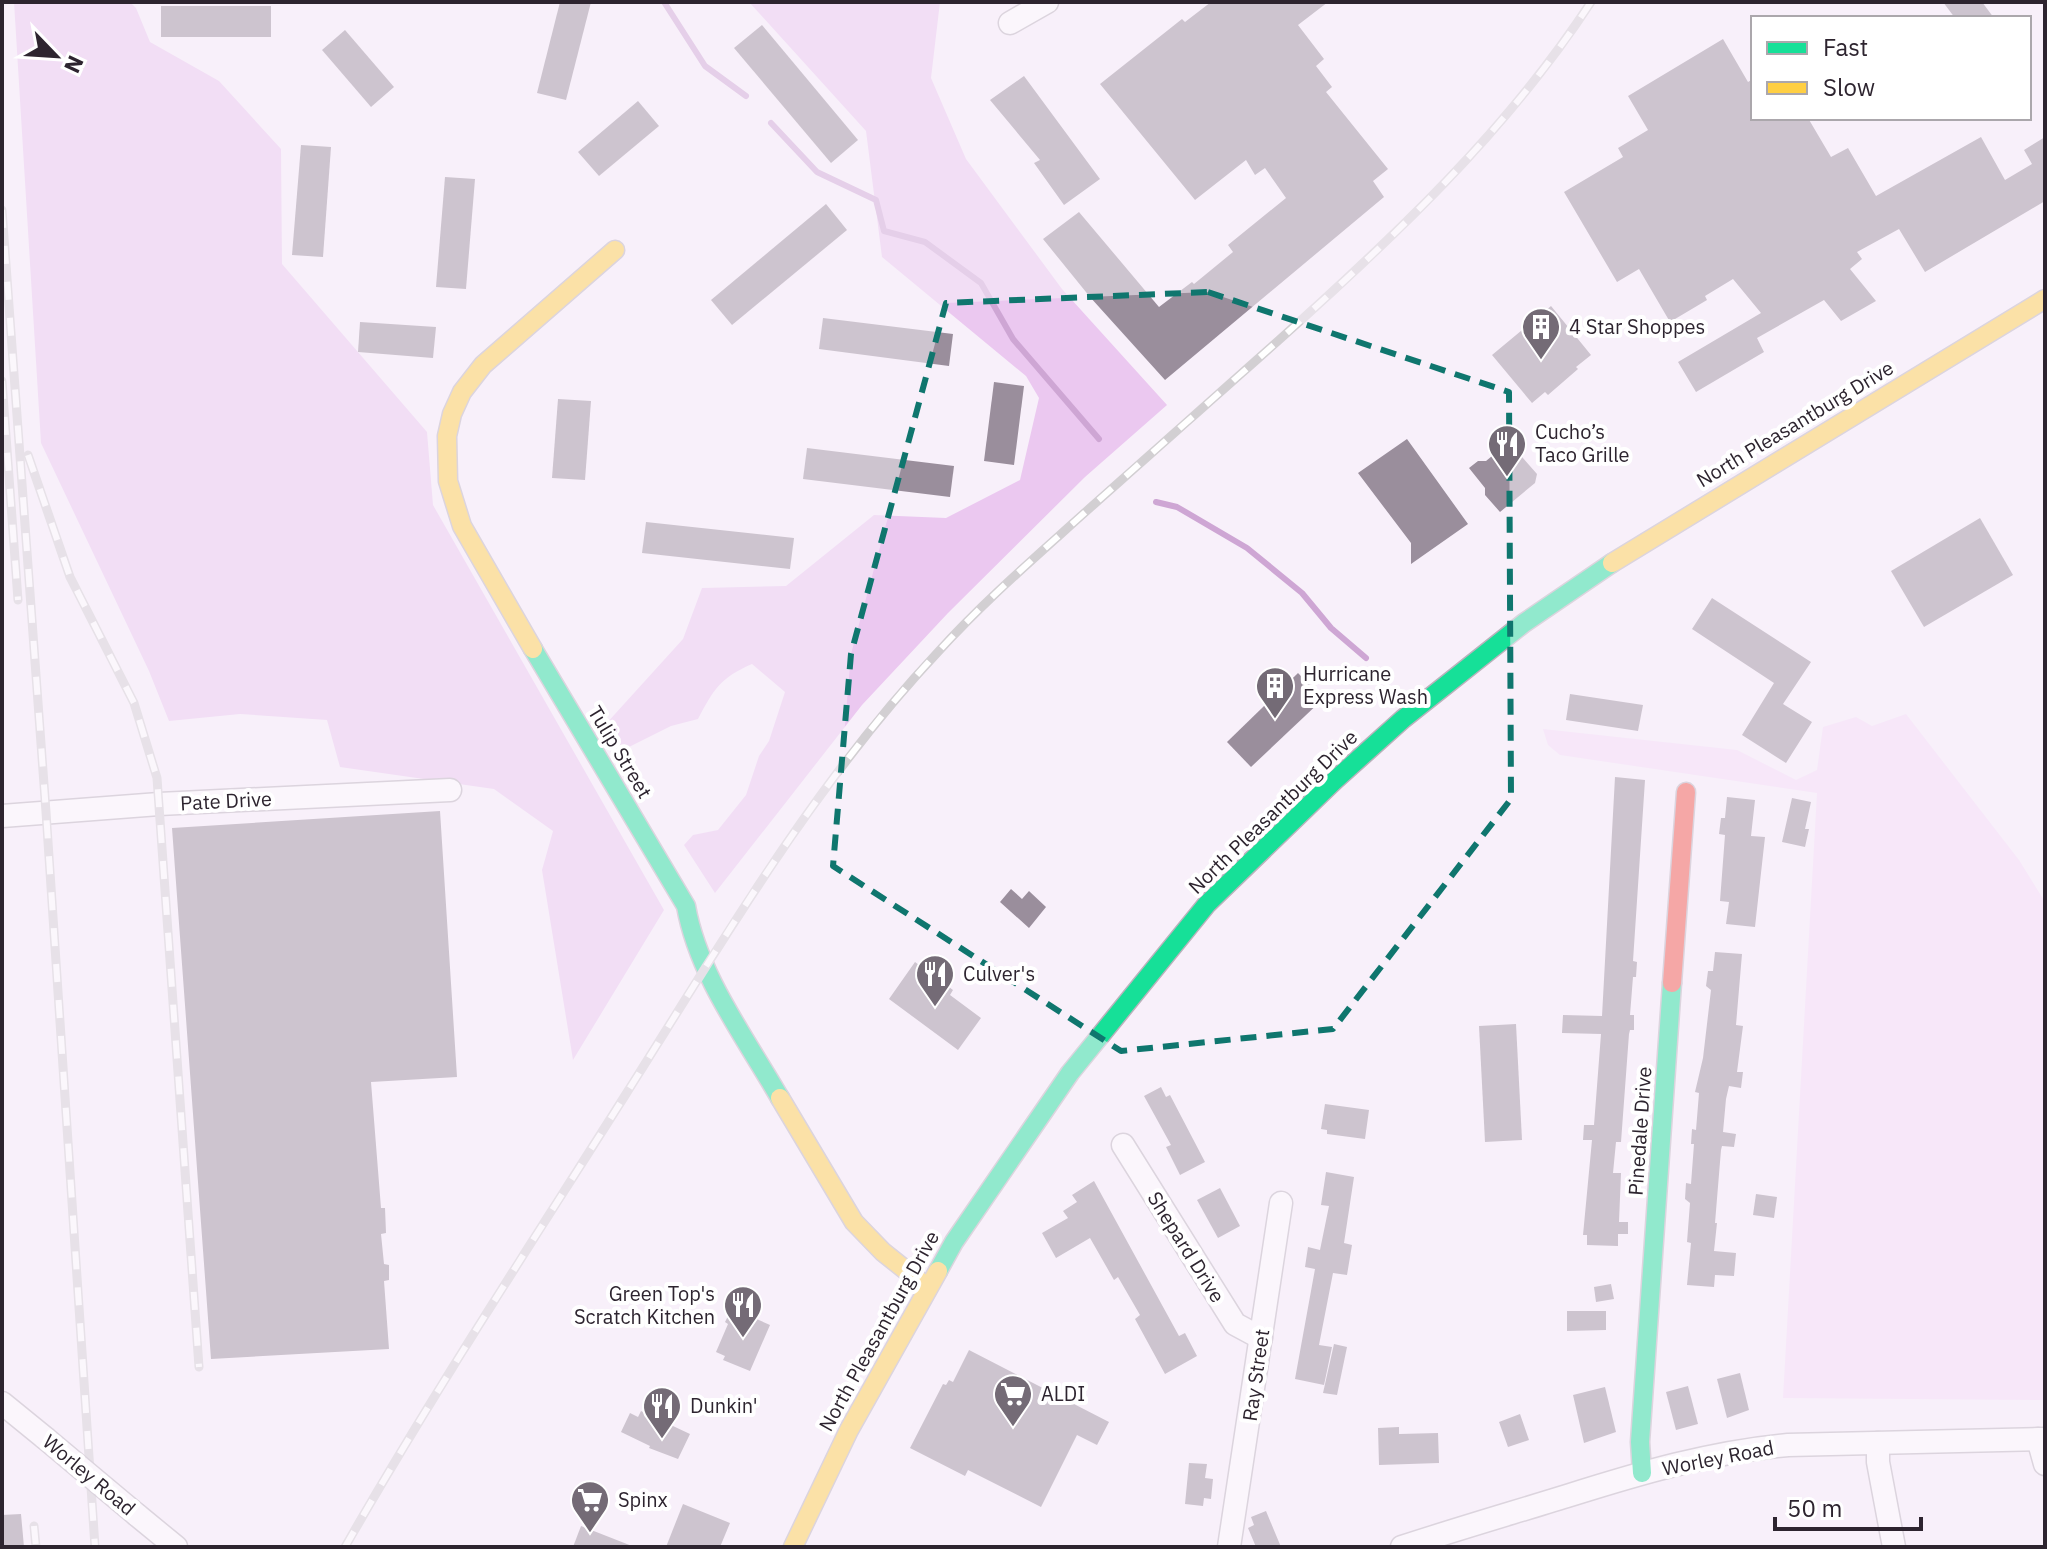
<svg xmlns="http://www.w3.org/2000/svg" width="2047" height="1549" font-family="'IBM Plex Sans',sans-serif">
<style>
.green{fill:#f5dcf9}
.forest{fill:#ebc8f0}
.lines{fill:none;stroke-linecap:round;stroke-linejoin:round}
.stream{stroke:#cea6d4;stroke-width:6}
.building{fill:#9a8e9c}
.street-casing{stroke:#bab2bc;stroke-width:25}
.fast-casing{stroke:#bab2bc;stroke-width:21}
.slow-casing{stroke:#bab2bc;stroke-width:21}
.jam-casing{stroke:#bab2bc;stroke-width:21}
.street{stroke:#fefdfe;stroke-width:22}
.fast{stroke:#16e098;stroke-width:18}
.slow{stroke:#ffcf43;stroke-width:18}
.jam{stroke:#f24e42;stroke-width:18}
.rail-casing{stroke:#d2cfd2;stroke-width:9}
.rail{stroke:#fff;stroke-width:6;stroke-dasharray:18;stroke-linecap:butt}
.street-bridge-casing{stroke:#bab2bc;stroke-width:25;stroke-linecap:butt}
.street-bridge{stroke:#fefdfe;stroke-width:22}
.marked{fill:none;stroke:#0f766e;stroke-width:6;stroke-dasharray:16 10;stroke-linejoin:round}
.labels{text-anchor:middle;stroke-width:8;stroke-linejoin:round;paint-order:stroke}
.poi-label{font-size:20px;fill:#2d242f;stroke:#fff;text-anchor:start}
.street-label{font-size:20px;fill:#2d242f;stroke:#fff}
</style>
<rect width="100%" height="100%" fill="#f8f0fa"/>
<!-- green -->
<path class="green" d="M1906,714L2019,860L2045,902V1400L1783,1398L1817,793L1560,755L1548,745L1543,729L1737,750L1796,780L1817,770L1823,727L1856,717L1872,726Z"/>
<!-- forest -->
<g class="forest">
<path d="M14,2H130L136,8L150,42L219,81L281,149L282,264L427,432L433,505L664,910L573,1060L542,870L553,831L494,789L340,767L327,720L240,714L169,721L149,671L41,443Z"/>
<path d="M749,2H940L931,78L966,159L1062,289L1167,405L1085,477L948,613L862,705L715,893L684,845L693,835L718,830L746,795L759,756L769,741L785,692L752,664C720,678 714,689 698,719L671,726L623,750L605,725L683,639L702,588L786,586L874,515L946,518L1020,480L1039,398L1026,376L882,257L866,131Z"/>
</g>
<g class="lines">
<!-- stream -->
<g class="stream">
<path d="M664,2L705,66L746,96"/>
<path d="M771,123L817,172L876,200L884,231L925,242L981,283L1013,339L1099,439"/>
<path d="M1156,502L1177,507L1247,548L1302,593L1331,628L1366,658"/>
</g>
</g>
<!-- building -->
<g class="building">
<path d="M560,2H591L566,100L537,93Z"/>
<path d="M1211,2H1328L1298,25L1324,59L1316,66L1332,87L1326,92L1388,169L1373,181L1384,197L1165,380L1090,297L1043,239L1079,212L1159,307L1192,282L1194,284L1233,252L1228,245L1286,198L1265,168L1255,175L1246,160L1195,200L1100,84L1182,19L1185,22Z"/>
<path d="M1943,2H1982L1994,18H1955Z"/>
<rect x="161" y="6" width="110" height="31"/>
<path d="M762,25L858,140L831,163L734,48Z"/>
<path d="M345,30L394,87L371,107L322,50Z"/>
<path d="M1723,39L1748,82L1753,79V118H1808L1831,157L1848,148L1876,196L1981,137L2005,180L2032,164L2024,150L2045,137V201L1925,272L1899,229L1857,252L1862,259L1850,269L1876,301L1841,321L1824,300L1757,338L1764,352L1696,392L1678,362L1761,313L1733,279L1705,296L1707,300L1670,322L1639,269L1617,282L1564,192L1623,157L1618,148L1648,130L1628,96Z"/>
<path d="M1024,76L1100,179L1064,205L1034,163L1040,160L990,100Z"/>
<path d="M638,101L659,126L599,176L578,152Z"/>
<path d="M301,145L331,147L323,257L292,255Z"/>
<path d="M445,177L475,179L466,289L436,287Z"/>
<path d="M826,204L847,230L732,325L711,300Z"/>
<path d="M1551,306L1591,355L1576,367L1578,369L1548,395L1545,392L1532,403L1492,355Z"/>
<path d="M823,318L953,334L949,366L819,349Z"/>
<path d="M360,322L436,327L433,358L358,352Z"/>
<path d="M994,382L1024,386L1014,465L984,461Z"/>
<path d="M558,399L591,401L585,480L552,478Z"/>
<path d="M1407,439L1468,524L1411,564V543L1358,473Z"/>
<path d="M1509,442L1537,474L1535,483L1500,512L1485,495V488L1469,468L1478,461H1486Z"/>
<path d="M807,448L954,466L950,497L803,479Z"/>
<path d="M1980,518L2013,575L1924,627L1891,571Z"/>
<path d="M646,522L794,538L790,569L642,553Z"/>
<path d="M1712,598L1811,662L1783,704L1812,722L1786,763L1742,735L1774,683L1692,629Z"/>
<path d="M1298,673L1323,699L1251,767L1227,742Z"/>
<path d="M1570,694L1643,705L1638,731L1566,720Z"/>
<path d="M1615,777L1645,780L1633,961L1637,962L1636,977H1633L1630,1015H1634V1030H1630L1629,1034L1621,1142H1616L1613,1173H1621L1619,1222H1628V1234H1618V1246L1587,1245V1235H1583L1592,1140H1583L1584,1125H1594L1601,1034L1562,1033L1563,1015L1602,1016Z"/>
<path d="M1727,797L1755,800L1751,836L1765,837L1755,927L1726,924L1729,902L1720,901L1725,835L1719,834L1721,818H1725Z"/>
<path d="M1792,798L1811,802L1805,829H1809L1805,847L1782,842Z"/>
<path d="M440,811L457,1077L371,1082L381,1208H385L386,1233L381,1234L384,1264L389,1265V1280L384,1281L389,1349L211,1359L172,828Z"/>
<path d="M1011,889L1022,899L1029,891L1046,907L1029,928L1000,902Z"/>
<path d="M1715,952L1742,954L1736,1025L1743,1026L1737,1072H1743L1741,1088L1729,1086L1726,1099L1723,1132L1736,1134L1734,1147L1722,1146L1721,1150L1715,1223H1717L1714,1251L1736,1253L1734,1276L1715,1275L1714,1287L1687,1285L1691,1243L1687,1242L1690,1203L1685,1199L1686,1183L1691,1184L1694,1144H1691L1692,1129L1696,1130L1699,1093L1695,1092L1703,1058L1711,990L1706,986L1708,971H1713Z"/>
<path d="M915,962L953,990L950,995L981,1018L958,1050L889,999Z"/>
<path d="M1516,1024L1522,1140L1485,1142L1479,1026Z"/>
<path d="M1161,1087L1166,1097L1170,1095L1205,1162L1180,1175L1166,1147L1171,1145L1144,1096Z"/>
<path d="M1325,1104L1369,1110L1365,1139L1327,1134V1130L1321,1129Z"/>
<path d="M1326,1172L1354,1177L1344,1243L1352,1245L1347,1275L1333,1273L1319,1345L1332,1347L1324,1385L1295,1379L1315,1269L1305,1267L1308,1247L1320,1250L1329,1206L1321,1205Z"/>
<path d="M1094,1181L1179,1336L1185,1333L1197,1356L1165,1374L1135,1319L1140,1315L1118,1277L1114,1280L1090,1238L1056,1258L1042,1233L1068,1218L1063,1211L1077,1202L1072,1195Z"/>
<path d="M1220,1188L1240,1226L1218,1238L1197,1200Z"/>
<path d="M1756,1194L1777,1197L1774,1218L1753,1215Z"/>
<path d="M1611,1284L1614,1299L1596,1302L1594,1287Z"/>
<path d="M732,1308L770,1325L750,1371L723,1360L725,1356L716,1352L728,1324L725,1322Z"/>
<path d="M1567,1311H1606V1330L1567,1331Z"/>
<path d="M1334,1344L1347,1347L1337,1395L1323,1393Z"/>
<path d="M969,1350L1109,1422L1097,1445L1077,1435L1041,1507L968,1470L965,1476L910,1448L943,1384L946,1385L949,1380L953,1382Z"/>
<path d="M1740,1373L1749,1410L1727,1418L1717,1379Z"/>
<path d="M1688,1386L1698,1424L1676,1430L1666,1392Z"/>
<path d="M1605,1387L1616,1432L1584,1443L1573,1395Z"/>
<path d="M641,1411L690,1434L678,1459L649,1448L650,1446L621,1432L630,1413L638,1417Z"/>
<path d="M1520,1414L1529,1440L1508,1447L1499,1422Z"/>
<path d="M1399,1427V1434L1438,1433L1439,1463L1379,1465L1378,1428Z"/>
<path d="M1189,1463L1207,1464L1205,1478L1213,1479L1211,1499L1204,1498L1203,1506L1185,1504Z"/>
<path d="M683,1504L730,1523L720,1547H666Z"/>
<path d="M1266,1511L1281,1547H1256L1248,1528L1254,1525L1251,1517Z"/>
<path d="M21,1514L24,1547H2V1515Z"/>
<path d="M581,1526L632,1546V1547H573Z"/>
</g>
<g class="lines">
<!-- street casing -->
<g class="street-casing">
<g id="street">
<path d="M1010,23L1047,2"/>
<path d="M2,816L159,804L450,790"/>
<path d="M1123,1145L1235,1324L1261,1338"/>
<path d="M2,1403L45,1438"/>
<path d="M2038,1439L2045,1464"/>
<path d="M1878,1443V1462L1894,1547"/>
<path d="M137,1515L176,1547"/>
<path d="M1229,1547L1281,1203"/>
<path d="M1402,1547C1457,1529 1512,1513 1567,1496C1640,1473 1711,1452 1788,1445L2045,1439"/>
</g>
</g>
<!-- fast casing -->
<g class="fast-casing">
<g id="fast">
<path d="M533,649L686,906C698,975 745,1037 780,1098"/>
<path d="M938,1271L954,1242L1070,1073L1207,904L1334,781L1403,719L1524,623L1612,563"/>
<path d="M1642,1473L1640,1442L1672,983"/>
</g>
</g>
<!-- slow casing -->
<g class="slow-casing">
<g id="slow">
<path d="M1612,563L2045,299"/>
<path d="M533,649L462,526L448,481L447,436L452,414L462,392L483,365L615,250"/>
<path d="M780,1098L854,1222L883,1252L927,1287"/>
<path d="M793,1547L849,1430L938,1271"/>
</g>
</g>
<!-- jam casing -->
<g class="jam-casing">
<path id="jam" d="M1672,983L1686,792"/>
</g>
<!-- street -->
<use href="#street" class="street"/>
<!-- fast -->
<use href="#fast" class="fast"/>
<!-- slow -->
<use href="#slow" class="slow"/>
<!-- jam -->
<use href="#jam" class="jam"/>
<!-- rail casing -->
<g class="rail-casing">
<g id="rail">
<path d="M2,210L46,812L95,1547"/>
<path d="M2,381L18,600"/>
<path d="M28,455L70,577L134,703L157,778L199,1367"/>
<path d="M34,1526L36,1547"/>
<path d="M345,1547C433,1393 531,1244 626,1094C722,942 814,784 938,652C985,600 1039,554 1091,507C1154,451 1216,396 1279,340C1394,237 1506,132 1591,2"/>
</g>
</g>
<!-- rail -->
<use href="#rail" class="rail"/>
<!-- street-bridge casing -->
<g class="street-bridge-casing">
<path id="street-bridge" d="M45,1438L137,1515"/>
</g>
<!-- street-bridge -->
<use href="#street-bridge" class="street-bridge"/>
</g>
<!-- marked area -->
<path d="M0 0H2047V1549H0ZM1208,292L1509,392L1511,799L1333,1029L1121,1051L833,866L851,654L946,303Z" fill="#f8f0fa" fill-opacity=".55" fill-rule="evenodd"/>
<path class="marked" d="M1208,292L1509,392L1511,799L1333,1029L1121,1051L833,866L851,654L946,303Z"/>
<!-- icons -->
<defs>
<g id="building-pin" transform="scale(2)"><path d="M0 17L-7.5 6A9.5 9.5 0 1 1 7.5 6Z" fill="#746b76" stroke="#fff"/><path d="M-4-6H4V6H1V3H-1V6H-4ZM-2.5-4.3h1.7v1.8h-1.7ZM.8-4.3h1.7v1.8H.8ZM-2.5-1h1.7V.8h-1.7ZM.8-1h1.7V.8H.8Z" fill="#fff"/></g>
<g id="restaurant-pin" transform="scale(2)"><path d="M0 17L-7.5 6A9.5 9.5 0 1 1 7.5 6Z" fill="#746b76" stroke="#fff"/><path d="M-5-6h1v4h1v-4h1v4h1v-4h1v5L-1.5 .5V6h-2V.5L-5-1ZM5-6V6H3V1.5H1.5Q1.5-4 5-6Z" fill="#fff"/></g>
<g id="supermarket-pin" transform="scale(2)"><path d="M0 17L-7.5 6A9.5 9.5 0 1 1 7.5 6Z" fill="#746b76" stroke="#fff"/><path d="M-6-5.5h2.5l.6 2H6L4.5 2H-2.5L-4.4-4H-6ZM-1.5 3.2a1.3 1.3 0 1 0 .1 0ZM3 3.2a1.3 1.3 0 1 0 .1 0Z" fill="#fff"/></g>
</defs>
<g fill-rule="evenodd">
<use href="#building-pin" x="1541" y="327"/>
<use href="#restaurant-pin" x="1507" y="444"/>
<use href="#building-pin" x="1275" y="686"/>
<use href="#restaurant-pin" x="935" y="974"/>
<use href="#restaurant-pin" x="743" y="1305"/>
<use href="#supermarket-pin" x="1013" y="1394"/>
<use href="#restaurant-pin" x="662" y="1406"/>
<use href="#supermarket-pin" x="590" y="1500"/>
</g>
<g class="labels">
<!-- poi labels -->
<g class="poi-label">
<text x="1569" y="334">4 Star Shoppes</text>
<text x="1535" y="439">Cucho’s<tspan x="1535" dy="23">Taco Grille</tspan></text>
<text x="1303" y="681">Hurricane<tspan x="1303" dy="23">Express Wash</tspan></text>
<text x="963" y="981">Culver's</text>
<text x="715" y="1301" text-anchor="end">Green Top's<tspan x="715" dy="23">Scratch Kitchen</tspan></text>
<text x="1041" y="1401">ALDI</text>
<text x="690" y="1413">Dunkin'</text>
<text x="618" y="1507">Spinx</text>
</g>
<!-- street labels -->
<g class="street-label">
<text transform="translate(1795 424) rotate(-31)" y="7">North Pleasantburg Drive</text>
<text transform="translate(620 752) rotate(59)" y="7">Tulip Street</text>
<text transform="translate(226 801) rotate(-3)" y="7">Pate Drive</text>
<text transform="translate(1273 812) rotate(-44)" y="7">North Pleasantburg Drive</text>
<text transform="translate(1640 1131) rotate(-86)" y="7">Pinedale Drive</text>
<text transform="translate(1186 1247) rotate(58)" y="7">Shepard Drive</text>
<text transform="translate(879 1331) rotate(-61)" y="7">North Pleasantburg Drive</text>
<text transform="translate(1256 1375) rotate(-82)" y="7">Ray Street</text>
<text transform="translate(1718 1458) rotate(-11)" y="7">Worley Road</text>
<text transform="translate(89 1475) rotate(40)" y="7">Worley Road</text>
</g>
</g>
<!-- border -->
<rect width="2047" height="1549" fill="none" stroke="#2d242f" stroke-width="8"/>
<!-- legend -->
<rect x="1751" y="16" width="280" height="104" fill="#ffffff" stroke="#aba7ac" stroke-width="2"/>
<rect x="1767" y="42" width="40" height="12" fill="#16e098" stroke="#aba7ac" stroke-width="2"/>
<text x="1823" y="56" font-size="24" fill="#2d242f">Fast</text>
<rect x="1767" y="82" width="40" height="12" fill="#ffcf43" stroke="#aba7ac" stroke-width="2"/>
<text x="1823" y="96" font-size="24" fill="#2d242f">Slow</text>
<!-- north arrow -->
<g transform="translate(56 56) rotate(115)" stroke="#ffffff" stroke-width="6" paint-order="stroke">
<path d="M0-6L14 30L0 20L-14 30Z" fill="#2d242f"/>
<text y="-12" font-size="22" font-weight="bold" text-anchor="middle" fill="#2d242f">N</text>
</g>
<!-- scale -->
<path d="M1775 1517v12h146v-12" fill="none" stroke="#2d242f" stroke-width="4"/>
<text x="1787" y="1517" font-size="24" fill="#2d242f" stroke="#ffffff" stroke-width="6" paint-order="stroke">50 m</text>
</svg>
